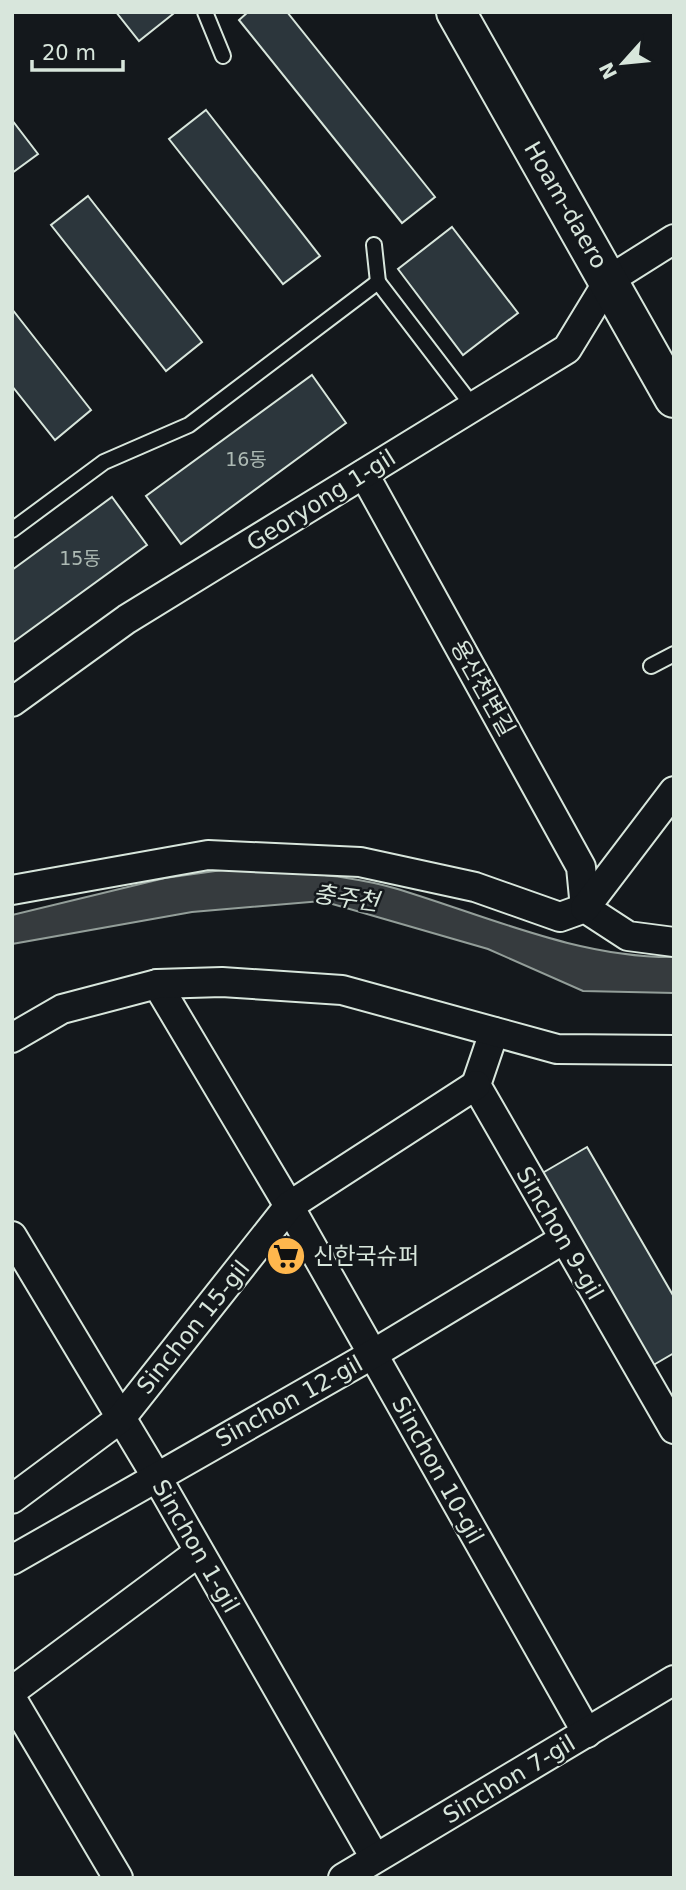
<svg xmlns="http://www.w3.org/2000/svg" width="686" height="1890" font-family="'DejaVu Sans','Noto Sans KR',sans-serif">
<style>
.water{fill:#363b3e;stroke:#939e99;stroke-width:2}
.building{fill:#2c363c;stroke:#d8e6dc;stroke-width:2}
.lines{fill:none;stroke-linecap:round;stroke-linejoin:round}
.lane-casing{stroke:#d8e6dc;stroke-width:18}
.street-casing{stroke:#d8e6dc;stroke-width:32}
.secondary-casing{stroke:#d8e6dc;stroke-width:42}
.lane{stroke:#14181c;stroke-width:14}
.street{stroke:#14181c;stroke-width:28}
.secondary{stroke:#14181c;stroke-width:38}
.labels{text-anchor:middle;stroke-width:5;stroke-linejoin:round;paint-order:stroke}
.number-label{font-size:19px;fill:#adbab4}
.street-label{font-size:23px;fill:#d8e6dc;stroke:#14181c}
.poi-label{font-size:23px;fill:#d8e6dc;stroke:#14181c;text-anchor:start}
.water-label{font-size:24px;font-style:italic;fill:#d8e6dc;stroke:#14181c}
</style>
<rect width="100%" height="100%" fill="#14181c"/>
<!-- water -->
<path class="water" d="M251,866C297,873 349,875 394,888C485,915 577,958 674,957V993L583,991L488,949L322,901L192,912L12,944V915L165,878Z"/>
<!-- building -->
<g class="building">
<path d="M116,12H171L173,14L139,41Z"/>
<path d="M248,12H287L435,197L402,223L239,20Z"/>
<path d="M206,110L320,256L283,284L169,139Z"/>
<path d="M12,120L38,154L12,173Z"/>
<path d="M88,196L202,342L166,371L51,225Z"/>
<path d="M452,227L518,313L463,355L398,269Z"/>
<path d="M12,309L91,410L55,440L12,386Z"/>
<path d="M312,375L346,423L181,544L146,496Z"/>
<path d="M112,497L147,545L12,643V570Z"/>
<path d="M587,1147L674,1297V1353L650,1367L539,1175Z"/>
</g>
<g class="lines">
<!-- lane casing -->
<g class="lane-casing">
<g id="lane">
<path d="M205,12L223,56"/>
<path d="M374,245L378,282"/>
<path d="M12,530L104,462L189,425L378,282L472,405"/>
<path d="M651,666L674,654"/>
</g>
</g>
<!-- street casing -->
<g class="street-casing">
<g id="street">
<path d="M364,474L581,867L585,908"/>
<path d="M12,702L127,619L567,349L609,280L674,239"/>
<path d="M12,890L208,855L360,862L475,887L560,917L585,908L628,936L674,942"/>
<path d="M585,908L674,791"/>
<path d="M157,984L289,1206L587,1733"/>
<path d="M494,1032L476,1085L674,1429"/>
<path d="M12,1038L62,1009L157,984L222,982L342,990L557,1049L674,1050"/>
<path d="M12,1236L156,1476L375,1858"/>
<path d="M12,1499L121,1418L289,1206L476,1085"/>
<path d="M12,1560L373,1354L564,1239"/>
<path d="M12,1691L199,1552"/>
<path d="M12,1699L118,1878"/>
<path d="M343,1878L674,1680"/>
</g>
</g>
<!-- secondary casing -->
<g class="secondary-casing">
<path id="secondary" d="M456,12L674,398"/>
</g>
<!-- lane -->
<use href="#lane" class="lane"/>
<!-- street -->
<use href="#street" class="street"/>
<!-- secondary -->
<use href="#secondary" class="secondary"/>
</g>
<!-- icons -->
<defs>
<g id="supermarket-disc" transform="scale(2.0125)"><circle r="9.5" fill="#ffb74d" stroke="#14181c"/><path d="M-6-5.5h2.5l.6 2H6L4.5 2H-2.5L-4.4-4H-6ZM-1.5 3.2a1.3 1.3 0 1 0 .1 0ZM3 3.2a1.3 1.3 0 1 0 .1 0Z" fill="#111"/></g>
</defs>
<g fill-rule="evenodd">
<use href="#supermarket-disc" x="286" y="1256"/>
</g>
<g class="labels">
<!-- number labels -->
<g class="number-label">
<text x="246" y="466">16동</text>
<text x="80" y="565">15동</text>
</g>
<!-- street labels -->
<g class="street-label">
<text transform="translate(566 205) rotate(60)" y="8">Hoam-daero</text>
<text transform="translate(321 500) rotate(-32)" y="8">Georyong 1-gil</text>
<text transform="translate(483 688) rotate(61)" y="8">용산천변길</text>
<text transform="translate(560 1233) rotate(60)" y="8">Sinchon 9-gil</text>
<text transform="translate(193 1327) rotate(-51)" y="8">Sinchon 15-gil</text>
<text transform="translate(289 1401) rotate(-29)" y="8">Sinchon 12-gil</text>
<text transform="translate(438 1470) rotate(61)" y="8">Sinchon 10-gil</text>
<text transform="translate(196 1546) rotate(60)" y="8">Sinchon 1-gil</text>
<text transform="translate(509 1779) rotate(-31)" y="8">Sinchon 7-gil</text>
</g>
<!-- poi labels -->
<g class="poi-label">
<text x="313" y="1264">신한국슈퍼</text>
</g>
<!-- water labels -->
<g class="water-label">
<text transform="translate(346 898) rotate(8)" y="8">충주천</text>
</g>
</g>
<!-- border -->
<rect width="686" height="1890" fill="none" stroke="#d8e6dc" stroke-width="28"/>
<!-- north arrow -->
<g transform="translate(623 63) rotate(243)" stroke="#14181c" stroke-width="5" paint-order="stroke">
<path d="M0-5L12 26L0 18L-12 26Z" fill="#d8e6dc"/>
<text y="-10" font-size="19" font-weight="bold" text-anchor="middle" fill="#d8e6dc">N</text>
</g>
<!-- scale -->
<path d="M32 60v10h91v-10" fill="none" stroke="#d8e6dc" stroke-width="3.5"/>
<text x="42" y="60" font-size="21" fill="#d8e6dc" stroke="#14181c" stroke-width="5" paint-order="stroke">20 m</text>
</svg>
